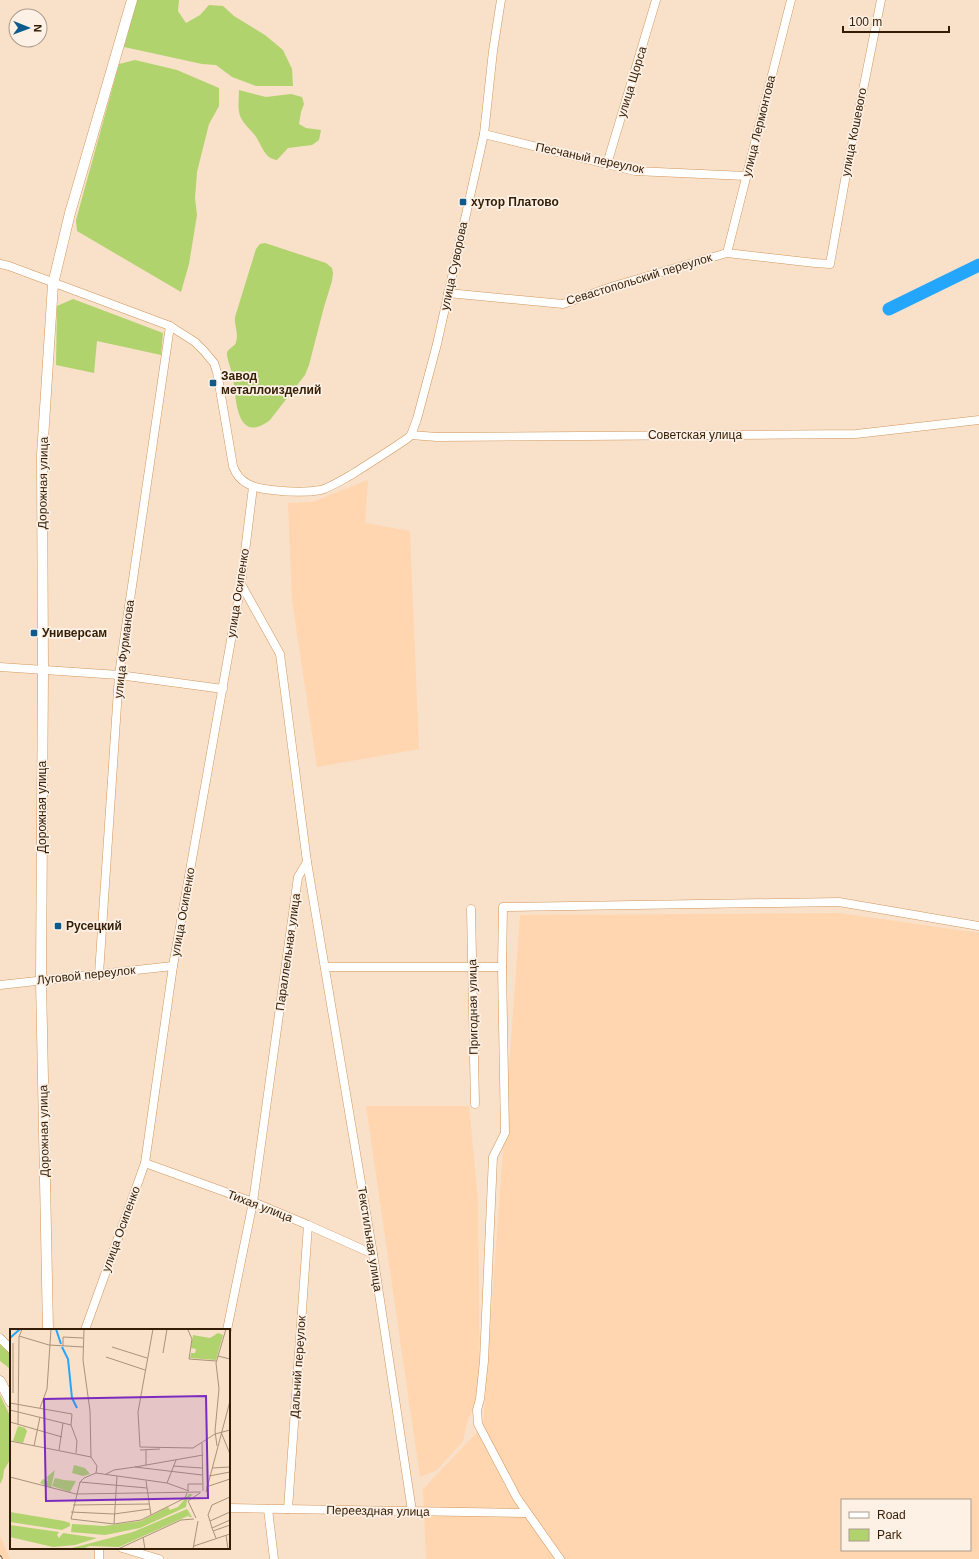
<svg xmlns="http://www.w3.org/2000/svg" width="979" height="1559" font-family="Arial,sans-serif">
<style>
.built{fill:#ffd6b0;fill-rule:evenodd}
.green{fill:#b0d36e}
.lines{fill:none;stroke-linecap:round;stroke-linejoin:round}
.river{stroke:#25a6fd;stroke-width:13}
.minor-casing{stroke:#d1975c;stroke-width:9}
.major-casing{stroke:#d1975c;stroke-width:11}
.minor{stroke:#fff;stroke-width:8}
.major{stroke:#fff;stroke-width:10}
.rail-casing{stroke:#564027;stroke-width:3.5}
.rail{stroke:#fdf0e5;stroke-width:2;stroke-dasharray:6;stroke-linecap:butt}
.poi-dot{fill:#0d5a8d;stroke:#fdf0e5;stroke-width:1.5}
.labels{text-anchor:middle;stroke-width:3.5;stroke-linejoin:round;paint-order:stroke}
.street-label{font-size:12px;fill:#331d04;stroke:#fdf0e5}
.poi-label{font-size:12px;font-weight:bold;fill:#331d04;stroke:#fdf0e5;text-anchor:start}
.inset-river{fill:none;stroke:#25a6fd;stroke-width:2}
.inset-road{fill:none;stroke:#aa927a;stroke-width:1}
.view{fill:#7b2cbf;fill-opacity:0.15;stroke:#7b2cbf;stroke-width:2}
.inset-edge{fill:none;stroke:#331d04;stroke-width:2}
</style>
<rect width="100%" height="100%" fill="#f9e0c9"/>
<!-- built -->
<g class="built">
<path d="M368,480L365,523L410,531L419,749L317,767L292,600L288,503L312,502Z"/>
<path d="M839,913L979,933V1559H426L423,1489L483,1426L520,915ZM842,1500H970V1550H842Z"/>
<path d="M366,1106H469L478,1199L480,1390L467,1423L463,1441L437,1470L420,1477Z"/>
<path d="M0,1535L10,1559H0Z"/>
</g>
<!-- green -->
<g class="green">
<path d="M137,0H179L178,11L186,23L200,15L209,5L223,6L234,16L265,35L283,50L292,69L293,86H256L232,77L216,65L202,64L124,47Z"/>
<path d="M135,60L177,70L219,88V106L209,124L197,172L195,198L197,215L189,264L181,292L77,231L76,220L119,64Z"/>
<path d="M239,90L266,97L291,94L302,97L304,104L301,112L299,124L306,128L321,130L319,140L312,145L288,148L277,160C263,159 261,141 253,133C249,128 244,124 241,118C237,110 239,99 239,90Z"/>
<path d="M265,243L326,263L332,268L333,273L332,281L324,307L309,365L305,375L270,420C236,446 236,398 233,377C232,372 226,356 227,353C228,348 235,347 236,342C239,334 234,325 235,317L256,249L260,244Z"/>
<path d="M73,299L163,333L161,355L97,341L94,373L56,365L57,306Z"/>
<path d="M0,1343L11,1352V1372L9,1368L0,1361Z"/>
<path d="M0,1395L11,1418V1458L4,1470L3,1478L0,1484Z"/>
</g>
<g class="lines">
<!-- river -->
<path class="river" d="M889,309L979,265"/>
<!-- minor casing -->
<g class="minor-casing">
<g id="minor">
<path d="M484,134L635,171L746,176"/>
<path d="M607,164L656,0"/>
<path d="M727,253L791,0"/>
<path d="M0,264L9,266L170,326L195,342L204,351L214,363L217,372L233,466C239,484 254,488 272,490C288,492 305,493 321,490C331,487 342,480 351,475C370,463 389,451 408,438L411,435L417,419L437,344L484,134L493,51L501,0"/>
<path d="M448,293L563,304L614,286L727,253L815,263L830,264L845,180L881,0"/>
<path d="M411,435L437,437L856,434L979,420"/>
<path d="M241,584L280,654L307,862L373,1254L412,1511"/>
<path d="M0,667L119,675L223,689"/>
<path d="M471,909L475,1104"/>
<path d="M326,967H502"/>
<path d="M99,974L119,675L170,326"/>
<path d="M0,985L173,966"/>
<path d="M145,1163L253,1202L308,1225L373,1254"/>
<path d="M85,1330L145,1163L173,966L241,584L253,487"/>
<path d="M227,1330L253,1202L298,877L307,862"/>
<path d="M0,1338L11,1349"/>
<path d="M229,1508L526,1513"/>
<path d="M268,1509L274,1559"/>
<path d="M288,1509L308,1225"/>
<path d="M122,1548L159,1559"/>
<path d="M99,1559V1548"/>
<path d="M560,1559L517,1498L478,1424L477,1410L480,1399L484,1361L493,1157L505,1133L502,967L503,907L839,902L979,926"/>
</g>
</g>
<!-- major casing -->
<g class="major-casing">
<g id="major">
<path d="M48,1330L41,980L43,671L42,455L53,284L70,213L132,0"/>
<path d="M0,1381L11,1402"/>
</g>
</g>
<!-- minor -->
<use href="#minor" class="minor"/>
<!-- major -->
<use href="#major" class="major"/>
<!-- rail casing -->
<g class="rail-casing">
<path id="rail" d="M0,1557L1,1559"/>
</g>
<!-- rail -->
<use href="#rail" class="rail"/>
</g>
<!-- markers -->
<g class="poi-dot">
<rect x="459" y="198" width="8" height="8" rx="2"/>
<rect x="209" y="379" width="8" height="8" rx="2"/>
<rect x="30" y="629" width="8" height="8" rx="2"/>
<rect x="54" y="922" width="8" height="8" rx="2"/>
</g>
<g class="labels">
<!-- street labels -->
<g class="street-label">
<text transform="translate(632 82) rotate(-73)" y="4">улица Щорса</text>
<text transform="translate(759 126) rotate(-76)" y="4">улица Лермонтова</text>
<text transform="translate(854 132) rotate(-79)" y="4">улица Кошевого</text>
<text transform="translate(590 158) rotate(12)" y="4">Песчаный переулок</text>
<text transform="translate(454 266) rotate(-78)" y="4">улица Суворова</text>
<text transform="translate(639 279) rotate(-17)" y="4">Севастопольский переулок</text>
<text x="695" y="439">Советская улица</text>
<text transform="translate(43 483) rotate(-89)" y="4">Дорожная улица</text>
<text transform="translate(238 593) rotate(-81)" y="4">улица Осипенко</text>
<text transform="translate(124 649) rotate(-83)" y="4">улица Фурманова</text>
<text transform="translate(42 807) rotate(-90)" y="4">Дорожная улица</text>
<text transform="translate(183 912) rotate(-80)" y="4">улица Осипенко</text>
<text transform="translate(288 952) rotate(-82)" y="4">Параллельная улица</text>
<text transform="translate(86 975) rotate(-6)" y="4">Луговой переулок</text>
<text transform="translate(473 1007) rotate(-91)" y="4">Пригодная улица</text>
<text transform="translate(44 1131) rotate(-91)" y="4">Дорожная улица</text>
<text transform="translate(260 1206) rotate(21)" y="4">Тихая улица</text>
<text transform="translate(121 1229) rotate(-70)" y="4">улица Осипенко</text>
<text transform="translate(370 1239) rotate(81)" y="4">Текстильная улица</text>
<text transform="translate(298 1367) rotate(-86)" y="4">Дальний переулок</text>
<text transform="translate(378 1511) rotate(1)" y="4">Переездная улица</text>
</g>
<!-- poi labels -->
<g class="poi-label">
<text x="471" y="206">хутор Платово</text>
<text x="221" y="380">Завод<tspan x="221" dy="14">металлоизделий</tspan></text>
<text x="42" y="637">Универсам</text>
<text x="66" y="930">Русецкий</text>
</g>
</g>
<!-- overview -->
<g transform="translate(10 1329)">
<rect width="220" height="220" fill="#f9e0c9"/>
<path d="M208,4L213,6L206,31L180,29L181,24H185L186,20L181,19L183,6L200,9ZM8,97L15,99L17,102L13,114L3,112ZM64,136L75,139L80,145L73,147L62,144ZM45,141L41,159L30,154L33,150L38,152L37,148ZM45,149L54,151L66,152L60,163L42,157ZM179,165H183L177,171L176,178L130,199L95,206L61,203L62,195L94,197L131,192L158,178L160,181L168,178ZM177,180L182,188H178L180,186L109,218L80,217L72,220H58L123,203ZM0,183L54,192L60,194V197L52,201L0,193ZM0,196L49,203L47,206L49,209L53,204L87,209L65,216L43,218L0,208Z" fill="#b0d36e"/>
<path class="inset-river" d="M46,0L51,15M0,9L10,0M52,18L58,30L62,69L67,79"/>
<path class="inset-road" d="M74,0L73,31L80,82L81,128M143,0L128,83L130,118L183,119L205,105L220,101M178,1L182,10L179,30L206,32M9,7L39,16L73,18M3,14V64M53,17V8L73,9M102,18L137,29M153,24L157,0M208,27L220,30M96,28L135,41M0,74L62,85L61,96L67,112L66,124M30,79L37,60L41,0M0,81L61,96M0,93L52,108M8,95L9,8L12,0M211,103L220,125M0,112L81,128M192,114L193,162M24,117L30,88M207,117L205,102L209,60L206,34L216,0M49,121L53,94M130,121L150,120M136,121V136M81,128L87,137L86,144M163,137L192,139M125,138L193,126M202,139L220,138M86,144L74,149L70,153L61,190L104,195L131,191L175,169L177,164M86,144L157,154L179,162M96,145L104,141L125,138L192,146M199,147L220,143M0,148L66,165L191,163M136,152L141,186M70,153L137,159M157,154L166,131M196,158L220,150M178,162V155H192M196,163L220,72M63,176L139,175M61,183L104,185L140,180M186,189L178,172L190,164M200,192L198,186L202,176L220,168M104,195L107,147M202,199L200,192L220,183M203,202L220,196M216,206L218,220M133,208L135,220M206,209L202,199L220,191M184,217L220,205M108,220L171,191L184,190M183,220L188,192"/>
<path class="view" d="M196,67L198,169L36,172L34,70Z"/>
<rect width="220" height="220" class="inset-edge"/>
</g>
<!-- legend -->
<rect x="841" y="1499" width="130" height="52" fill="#fdf0e5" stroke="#ac9c8b"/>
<rect x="849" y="1512" width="20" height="6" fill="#ffffff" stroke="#ac9c8b"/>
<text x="877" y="1519" font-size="12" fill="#331d04">Road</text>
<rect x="849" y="1529" width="20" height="12" fill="#b0d36e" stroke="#ac9c8b"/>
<text x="877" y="1539" font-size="12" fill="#331d04">Park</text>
<!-- north arrow -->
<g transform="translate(28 28) rotate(91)"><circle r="19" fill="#fdf0e5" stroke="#ac9c8b"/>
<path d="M0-3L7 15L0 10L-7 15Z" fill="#0d5a8d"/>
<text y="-6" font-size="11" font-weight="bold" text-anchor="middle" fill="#331d04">N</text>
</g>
<!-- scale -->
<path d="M843 26v6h106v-6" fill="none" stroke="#331d04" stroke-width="2"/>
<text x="849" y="26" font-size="12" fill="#331d04" stroke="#fdf0e5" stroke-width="3" paint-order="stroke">100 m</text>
</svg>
